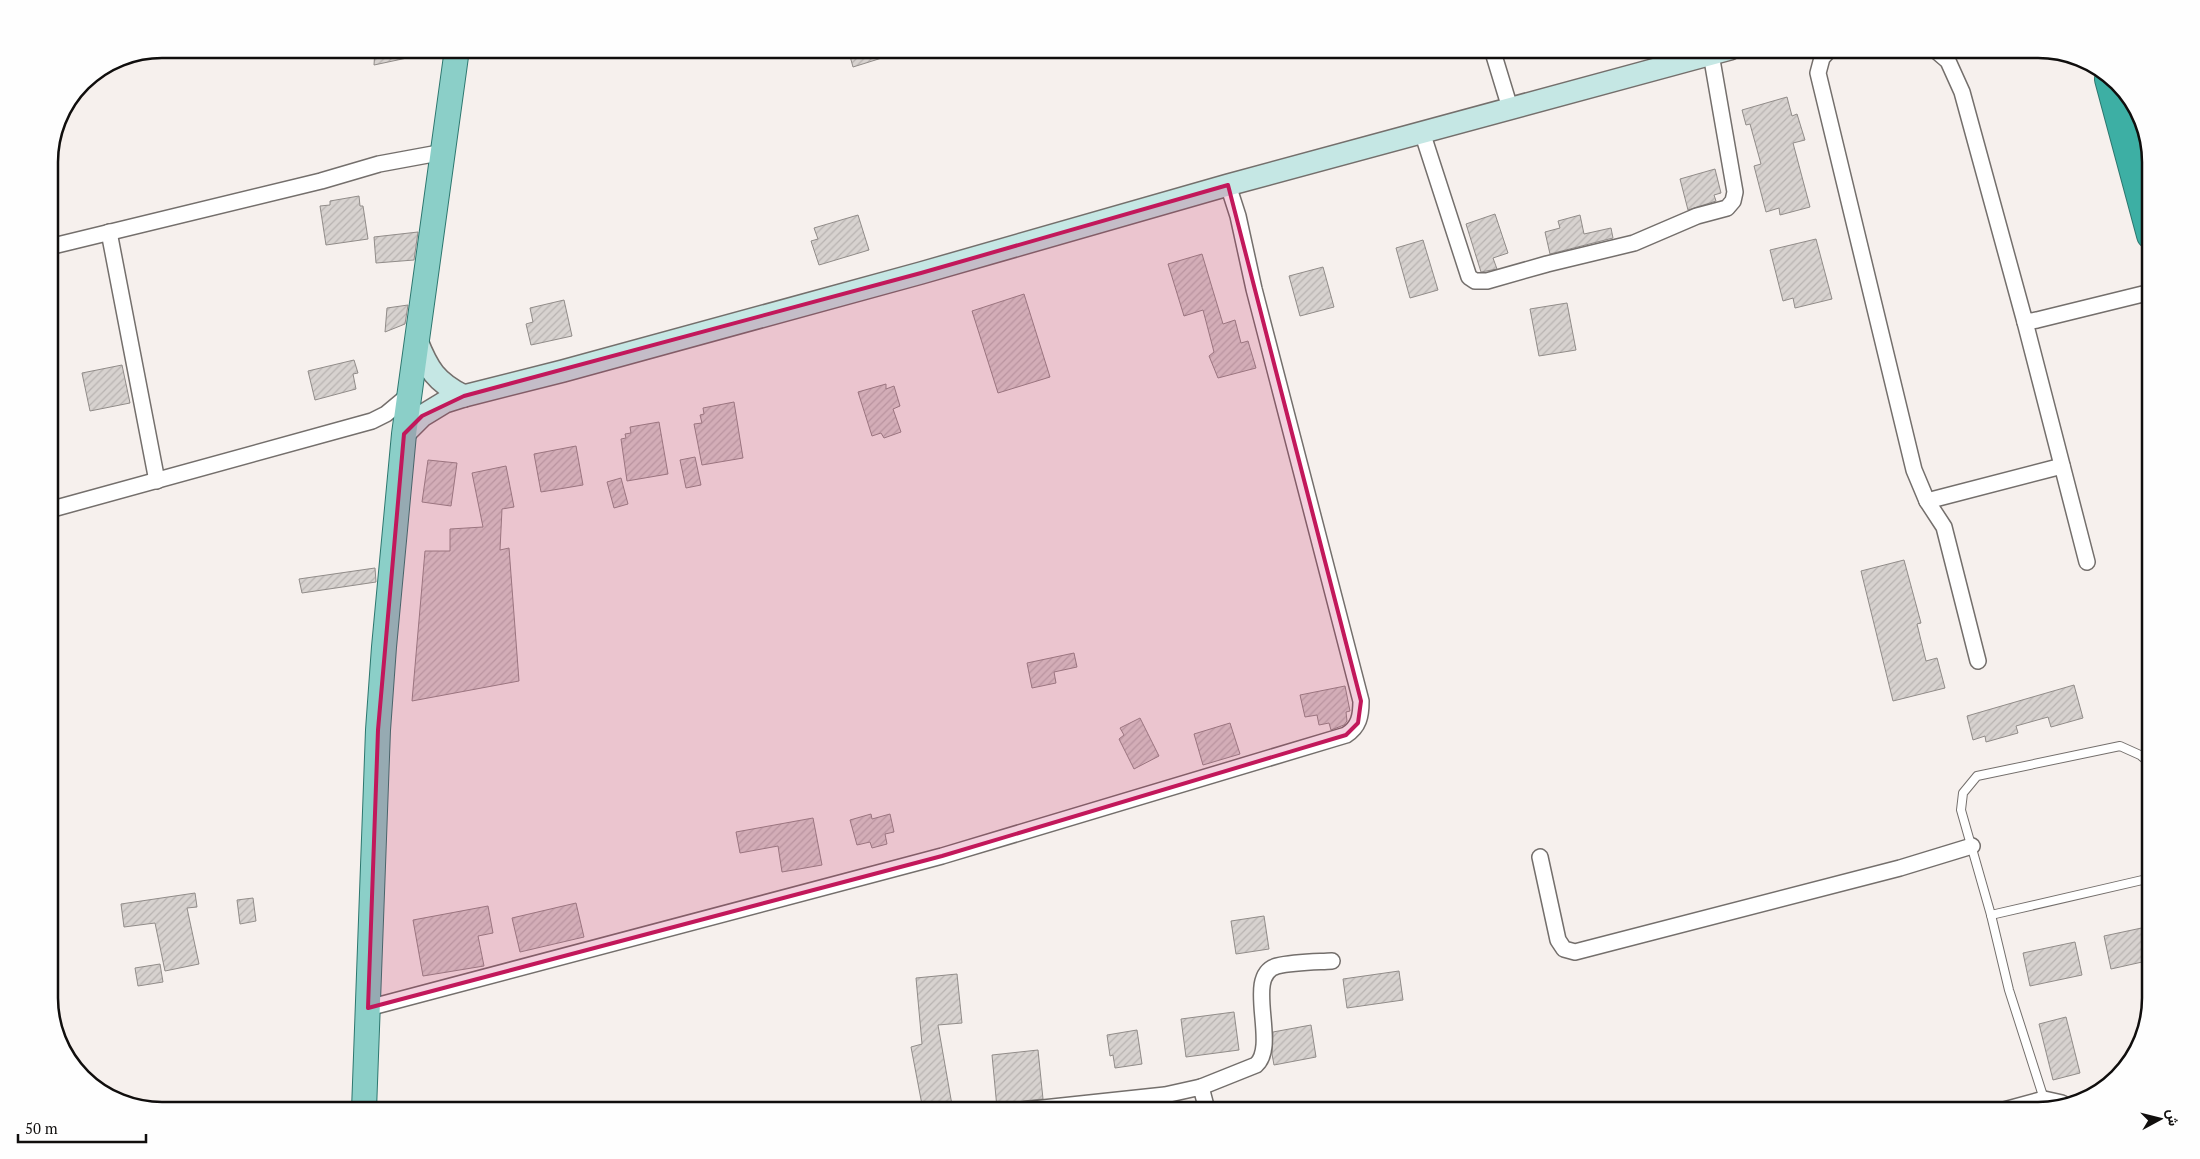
<svg xmlns="http://www.w3.org/2000/svg" width="2200" height="1159" font-family="'PT Serif',Vazirmatn,serif">
<style>
.building{fill:url(#building-hatch);stroke:#918c89}
.lines{fill:none;stroke-linecap:round;stroke-linejoin:round}
.lane-casing{stroke:#746f6c;stroke-width:10}
.street-casing{stroke:#746f6c;stroke-width:18}
.secondary-casing{stroke:#746f6c;stroke-width:24}
.primary-casing{stroke:#2d776f;stroke-width:26}
.highway-casing{stroke:#2d776f;stroke-width:30}
.lane{stroke:#fff;stroke-width:8}
.street{stroke:#fff;stroke-width:15}
.secondary{stroke:#c5e7e4;stroke-width:21}
.primary{stroke:#8bcfc8;stroke-width:24}
.highway{stroke:#3dafa4;stroke-width:28}
.marked{fill:#c2185b;fill-opacity:0.2;stroke:#c2185b;stroke-width:4;stroke-linejoin:round}
.rim{fill:none;stroke:#100e0d;stroke-width:2.5}
</style>
<defs>
<pattern id="building-hatch" width="6" height="6" patternUnits="userSpaceOnUse" patternTransform="scale(1.25)"><rect width="6" height="6" fill="#d7d2cf"/><path d="M-1 1l2-2M0 6l6-6M5 7l2-2" fill="none" stroke="#b8b3b1"/></pattern>
</defs>
<rect width="100%" height="100%" fill="#f6f0ed"/>
<!-- building -->
<g class="building">
<path d="M375,49H420L421,55L374,65Z"/>
<path d="M848,49H900L901,52L853,67Z"/>
<path d="M1787,97L1792,116L1797,114L1805,140L1793,143L1810,207L1780,215L1779,208L1766,212L1754,166L1761,164L1750,124L1746,125L1742,110Z"/>
<path d="M1715,169L1721,193L1714,195L1716,201L1688,210L1680,179Z"/>
<path d="M359,196L360,206H363L368,239L326,245L320,206L330,205V201Z"/>
<path d="M1495,214L1508,253L1493,258L1497,269L1481,272L1466,224Z"/>
<path d="M858,215L869,250L819,265L811,241L818,239L814,228Z"/>
<path d="M1580,215L1584,234L1611,228L1613,238L1550,254L1545,232L1560,228L1558,221Z"/>
<path d="M418,232L414,260L376,263L374,237Z"/>
<path d="M1816,239L1832,299L1795,308L1793,298L1783,301L1770,250Z"/>
<path d="M1423,240L1438,290L1410,298L1396,248Z"/>
<path d="M1202,254L1223,324L1235,320L1241,343L1248,341L1256,368L1218,378L1209,356L1214,352L1203,310L1184,316L1168,264Z"/>
<path d="M1323,267L1334,307L1300,316L1289,276Z"/>
<path d="M1024,294L1050,377L998,393L972,311Z"/>
<path d="M564,300L572,336L531,345L526,324L533,322L530,308Z"/>
<path d="M1567,303L1576,350L1539,356L1530,309Z"/>
<path d="M408,305L405,324L385,332L387,308Z"/>
<path d="M354,360L358,373L353,374L356,389L315,400L308,371Z"/>
<path d="M122,365L130,403L90,411L82,373Z"/>
<path d="M886,384V389L894,386L900,406L893,409L901,432L884,438L881,433L872,436L858,392Z"/>
<path d="M734,402L743,458L702,465L694,424L702,423L700,415L704,414L703,408Z"/>
<path d="M659,422L668,474L627,481L621,439L626,438L625,434L631,433L630,427Z"/>
<path d="M576,446L583,485L541,492L534,454Z"/>
<path d="M695,457L701,485L686,488L680,460Z"/>
<path d="M428,460L457,463L451,506L422,502Z"/>
<path d="M506,466L514,507L502,509L500,550L509,548L519,681L412,701L425,551H450V529L483,527L472,473Z"/>
<path d="M621,478L628,504L614,508L607,482Z"/>
<path d="M1904,560L1921,623L1917,624L1926,661L1937,658L1945,688L1893,701L1861,571Z"/>
<path d="M375,568L376,582L302,593L299,579Z"/>
<path d="M1074,653L1077,667L1054,672L1056,683L1032,688L1027,663Z"/>
<path d="M2074,685L2083,718L2051,727L2048,717L2016,726L2018,733L1986,742L1985,736L1973,740L1967,716Z"/>
<path d="M1345,686L1350,711L1346,712L1347,721L1344,725L1331,730L1329,723L1319,725L1317,715L1305,717L1300,695Z"/>
<path d="M1140,718L1159,756L1134,769L1119,739L1124,735L1120,728Z"/>
<path d="M1230,723L1240,754L1203,765L1194,734Z"/>
<path d="M871,814L872,819L890,814L894,832L885,834L887,844L872,848L870,842L857,845L850,820Z"/>
<path d="M813,818L822,865L782,872L778,846L740,853L736,832Z"/>
<path d="M195,893L197,907L187,908L199,964L165,971L155,923L124,927L121,904Z"/>
<path d="M253,898L256,921L240,924L237,900Z"/>
<path d="M576,903L584,937L520,952L512,918Z"/>
<path d="M488,906L493,933L478,936L484,966L423,976L413,920Z"/>
<path d="M1264,916L1269,949L1236,954L1231,921Z"/>
<path d="M2151,926V960L2111,969L2104,936Z"/>
<path d="M2075,942L2082,975L2030,986L2023,953Z"/>
<path d="M160,964L163,982L138,986L135,968Z"/>
<path d="M1399,971L1403,1000L1347,1008L1343,979Z"/>
<path d="M957,974L962,1023L938,1025L952,1105L923,1110L911,1047L922,1044L916,978Z"/>
<path d="M1234,1012L1239,1050L1186,1057L1181,1019Z"/>
<path d="M2066,1017L2080,1073L2053,1080L2039,1024Z"/>
<path d="M1311,1025L1316,1057L1274,1065L1272,1054L1273,1032Z"/>
<path d="M1137,1030L1142,1064L1115,1068L1113,1055L1110,1056L1107,1035Z"/>
<path d="M1038,1050L1043,1099L1023,1101L1015,1106L997,1108L992,1055Z"/>
</g>
<g class="lines">
<!-- lane casing -->
<g class="lane-casing">
<g id="lane">
<path d="M1991,915L2151,878"/>
<path d="M2044,1099L2009,990L1991,915L1961,810L1963,793L1977,776L2120,746L2140,755L2151,764"/>
</g>
</g>
<!-- street casing -->
<g class="street-casing">
<g id="street">
<path d="M1492,49L1510,108"/>
<path d="M1830,49L1822,58L1818,73L1914,470L1927,501L1944,527L1978,661"/>
<path d="M1934,49L1948,61L1962,92L2025,322L2037,320L2151,292"/>
<path d="M1422,132L1469,277L1475,281H1487L1547,264L1634,243L1697,216L1727,208L1733,201L1735,192L1711,54"/>
<path d="M109,232L157,481"/>
<path d="M49,247L321,181L379,164L444,152"/>
<path d="M2025,322L2087,562"/>
<path d="M1927,501L2062,466"/>
<path d="M49,510L372,421L386,414L410,394"/>
<path d="M1540,857L1558,940L1564,949L1575,952L1900,868L1972,846"/>
<path d="M368,1008L942,856L1346,735C1359,727 1361,716 1361,701L1254,289L1238,216L1228,185"/>
<path d="M1201,1087L1256,1065C1279,1045 1243,975 1277,966C1294,962 1314,962 1332,961"/>
<path d="M1024,1110L1165,1095L1201,1087L1207,1110"/>
<path d="M2004,1110L2044,1099L2062,1103"/>
</g>
</g>
<!-- secondary casing -->
<g class="secondary-casing">
<g id="secondary">
<path d="M417,341C428,369 436,382 464,396"/>
<path d="M404,434L422,416L445,402L464,396L563,371L921,273L1228,185L1730,49"/>
</g>
</g>
<!-- primary casing -->
<g class="primary-casing">
<path id="primary" d="M364,1110L378,730L384,647L404,434L457,49"/>
</g>
<!-- highway casing -->
<g class="highway-casing">
<path id="highway" d="M2109,79L2151,235"/>
</g>
<!-- lane -->
<use href="#lane" class="lane"/>
<!-- street -->
<use href="#street" class="street"/>
<!-- secondary -->
<use href="#secondary" class="secondary"/>
<!-- primary -->
<use href="#primary" class="primary"/>
<!-- highway -->
<use href="#highway" class="highway"/>
</g>
<!-- marked area -->
<path class="marked" d="M1228,185L1361,701L1358,723L1346,735L942,856L368,1008L378,730L404,434L422,416L464,396L921,273Z"/>
<!-- crop -->
<path d="M0 0H2200V1159H0ZM162 58H2038A104 104 0 0 1 2142 162V998A104 104 0 0 1 2038 1102H162A104 104 0 0 1 58 998V162A104 104 0 0 1 162 58Z" fill="#fefefe" fill-rule="evenodd"/>
<path class="rim" d="M162 58H2038A104 104 0 0 1 2142 162V998A104 104 0 0 1 2038 1102H162A104 104 0 0 1 58 998V162A104 104 0 0 1 162 58Z"/>
<!-- north arrow -->
<g transform="translate(2160 1119) rotate(83)" stroke="#fefefe" stroke-width="4" paint-order="stroke">
<path d="M0-4L9 19L0 12L-9 19Z" fill="#100e0d"/>
<text y="-8" font-size="14" font-weight="bold" text-anchor="middle" fill="#100e0d">ش</text>
</g>
<!-- scale -->
<path d="M18 1134v8h128v-8" fill="none" stroke="#100e0d" stroke-width="2.5"/>
<text x="25" y="1134" font-size="15" fill="#100e0d" stroke="#fefefe" stroke-width="4" paint-order="stroke">50 m</text>
</svg>
